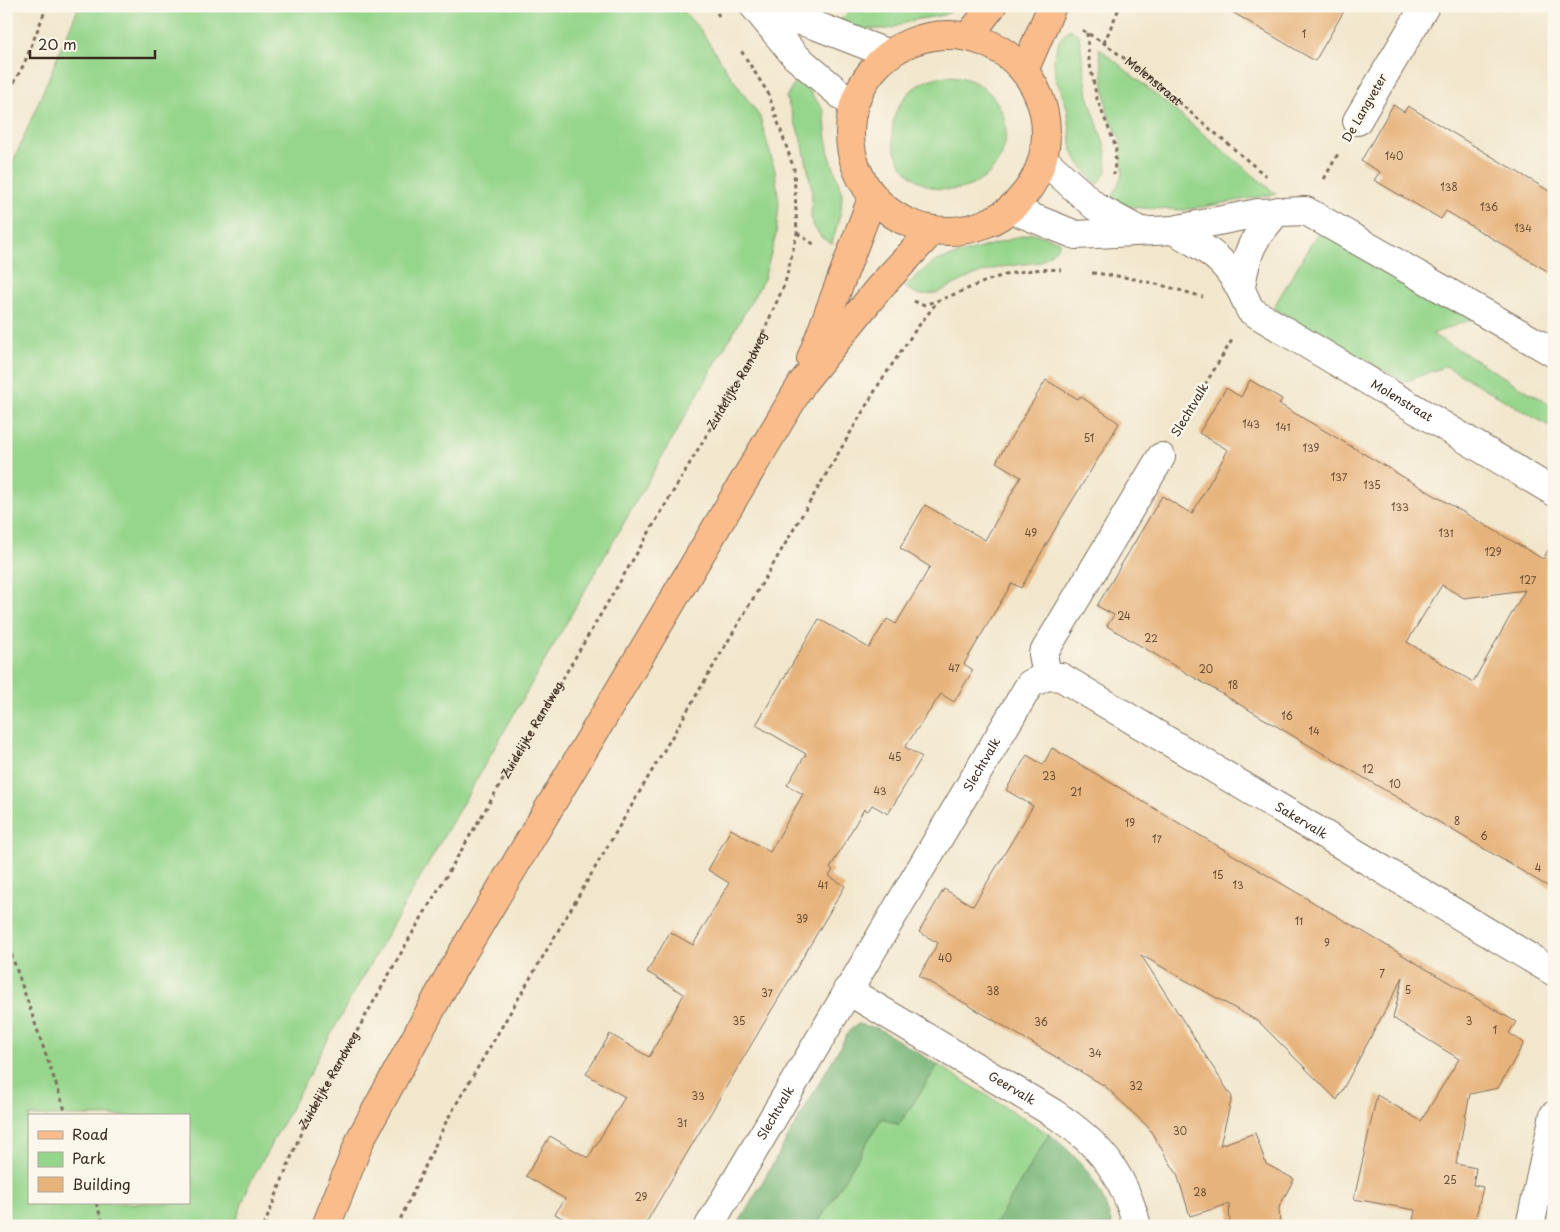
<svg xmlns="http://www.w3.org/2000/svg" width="1560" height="1232" font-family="'Playpen Sans',sans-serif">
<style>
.green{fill:#96d58c;stroke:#688055;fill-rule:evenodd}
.forest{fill:#78b678;stroke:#5a704b}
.building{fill:#e7b37b;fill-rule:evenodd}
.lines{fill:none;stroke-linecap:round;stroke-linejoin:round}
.minor-casing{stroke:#7b6c5b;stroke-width:30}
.major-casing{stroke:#7b6c5b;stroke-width:30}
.path{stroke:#7b6c5b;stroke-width:3;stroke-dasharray:4 4;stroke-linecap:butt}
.minor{stroke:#fff;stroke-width:28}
.major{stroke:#fabc8b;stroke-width:28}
.labels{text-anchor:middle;stroke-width:5;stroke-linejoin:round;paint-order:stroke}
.number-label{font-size:10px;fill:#664c35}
.street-label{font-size:12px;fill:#3b2a1e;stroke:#fbf7ec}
</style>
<rect width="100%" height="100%" fill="#fbf7ec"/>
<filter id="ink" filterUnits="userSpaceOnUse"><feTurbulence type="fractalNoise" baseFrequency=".02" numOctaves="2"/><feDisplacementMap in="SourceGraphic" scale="10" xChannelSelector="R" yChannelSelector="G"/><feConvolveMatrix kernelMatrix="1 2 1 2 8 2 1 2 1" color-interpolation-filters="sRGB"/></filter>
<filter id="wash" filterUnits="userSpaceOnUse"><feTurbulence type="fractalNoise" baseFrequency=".0096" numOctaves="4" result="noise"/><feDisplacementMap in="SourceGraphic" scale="20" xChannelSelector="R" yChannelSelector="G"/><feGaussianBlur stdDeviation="1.12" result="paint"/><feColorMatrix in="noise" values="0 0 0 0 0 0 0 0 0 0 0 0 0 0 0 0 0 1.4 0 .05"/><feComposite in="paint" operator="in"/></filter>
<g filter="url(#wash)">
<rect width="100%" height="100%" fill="#f2e7cd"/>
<!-- green -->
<g class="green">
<path d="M79,6H678L700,29L730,75L760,117L775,171L779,203L776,235L764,279L348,1003L249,1185L234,1226H6V179ZM29,1116H189V1203H29Z"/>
<path d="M883,6H959L944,15L914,20L889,29H863L839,21L849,11Z"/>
<path d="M1069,29L1079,35L1088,96L1106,150L1107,171L1097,185L1080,164L1072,151L1068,112L1063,94L1055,78L1054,58L1059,41Z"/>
<path d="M1099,48L1276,194L1184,210L1124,207L1112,198L1123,173L1121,141L1108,115Z"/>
<circle cx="949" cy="133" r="57"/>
<path d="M799,77L824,111L828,150L842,193L841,211L832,244L822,238L814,227L811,218L812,190L803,145L786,97Z"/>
<path d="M1320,229L1473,319L1432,334L1554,407V429L1446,366L1404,382L1273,308Z"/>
<path d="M1032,233L1060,241L1057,248L1040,262L1001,267L974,275L937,293L919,295L905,287L916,276L936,261Z"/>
<path d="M938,1065L1049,1134L994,1226H816L882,1118L899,1125Z"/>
</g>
<!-- forest -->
<g class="forest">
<path d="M858,1024L878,1028L938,1065L899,1125L882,1118L816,1226H737L849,1031Z"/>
<path d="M1049,1134C1083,1161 1101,1183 1112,1226H994Z"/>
</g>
<g id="blocks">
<!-- building -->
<g class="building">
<path d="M1222,6H1347L1315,61Z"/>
<path d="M1393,105L1404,112L1408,106L1554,194V275L1446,211L1441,219L1374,180L1380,172L1361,161Z"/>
<path d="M1046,380L1078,399L1080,396L1119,423L1107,444L1061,519L1021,588L1012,583L964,664L973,670L954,702L941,694L905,747L922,757L888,814L872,805L868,811L864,809L830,868L833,870L829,876L845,886L644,1226H576L555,1214L565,1199L526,1176L550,1136L588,1158L625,1097L586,1074L610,1034L649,1057L684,994L647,972L670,932L693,945L729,883L708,870L731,829L770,852L803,794L787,785L806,754L756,725L819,619L869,648L887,619L896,624L930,567L900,548L925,505L985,540L1021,477L996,462Z"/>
<path d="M1250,380L1282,399L1279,404L1543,559L1554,540V890L1107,626L1114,615L1097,606L1162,496L1192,514L1228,450L1199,433L1226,388L1241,397ZM1442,585L1464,598L1525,590L1473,682L1407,642Z"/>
<path d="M1052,748L1516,1022L1509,1033L1524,1043L1498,1088L1470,1094L1456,1164L1476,1168L1473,1185L1483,1187L1474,1226H1412L1415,1210L1354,1199L1377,1095L1421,1121L1459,1059L1393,1018L1403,977L1337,1100L1259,1022L1141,955L1232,1097L1220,1145L1255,1133L1266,1164L1294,1179L1279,1207L1280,1226H1230L1229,1204L1190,1216L1177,1174L1148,1127L1105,1086L919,976L938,943L919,932L944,889L973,906L1033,806L1006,790L1027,755L1043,765Z"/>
</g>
</g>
</g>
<g filter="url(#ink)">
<use href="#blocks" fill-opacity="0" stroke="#7b6c5b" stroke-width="1"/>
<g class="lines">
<!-- minor casing -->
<g class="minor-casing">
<g id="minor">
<path d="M754,6L795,56L853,105"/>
<path d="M755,7L817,26L889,54"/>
<path d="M1357,121L1425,6"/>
<path d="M1043,159L1096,207L1140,231"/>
<path d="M1011,209L1076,235L1173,230L1258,213L1306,211L1554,353"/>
<path id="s3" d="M1173,230C1216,254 1231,263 1250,310L1554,492"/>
<path d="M1241,287C1247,249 1252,240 1278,211"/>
<path id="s4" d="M1047,676L1061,677L1554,972"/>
<path id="s5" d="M847,990L1053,1113C1099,1143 1123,1172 1137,1226"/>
<path id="s6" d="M709,1226L1030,684L1047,676L1043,654L1161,457"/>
<path d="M1530,1226L1554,1115"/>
</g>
</g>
<!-- major casing -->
<g class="major-casing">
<g id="major">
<circle cx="948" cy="133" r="98"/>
<path d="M969,36L992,6"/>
<path d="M1024,71L1052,6"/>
<path d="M811,359L873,196"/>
<path d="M326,1226L361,1138L453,969L803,382L879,288L933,230"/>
</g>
</g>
<!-- path -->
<g class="path">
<path d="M713,6L719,16"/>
<path id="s1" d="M1082,30L1104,43L1145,74L1266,176"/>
<path d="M1087,33L1089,60L1097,99L1116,147L1114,175"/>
<path d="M1104,43L1120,6"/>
<path d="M6,97L24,64L47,6"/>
<path d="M1324,179L1339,152"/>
<path d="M797,233L815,245"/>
<path d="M1092,273C1130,276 1166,286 1203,297"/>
<path d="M914,301L922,305C948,299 971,286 995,278C1016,271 1039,268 1061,270"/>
<path d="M1180,426L1232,340"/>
<path d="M6,939L67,1116"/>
<path d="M96,1203L104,1226"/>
<path id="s2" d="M264,1226L304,1125L409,939L752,358L785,283L797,233L794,169L768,93L740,49"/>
<path d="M397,1226L447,1120L879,384L914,332L937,302"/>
</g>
<!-- minor -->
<use href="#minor" class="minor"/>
<!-- major -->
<use href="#major" class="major"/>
</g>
</g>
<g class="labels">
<!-- number labels -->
<g class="number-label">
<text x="1304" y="38">1</text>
<text x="1394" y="160">140</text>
<text x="1449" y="191">138</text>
<text x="1489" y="211">136</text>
<text x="1523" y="232">134</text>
<text x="1251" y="428">143</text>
<text x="1283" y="431">141</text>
<text x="1089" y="442">51</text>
<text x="1311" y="452">139</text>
<text x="1339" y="481">137</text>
<text x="1372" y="489">135</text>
<text x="1400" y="511">133</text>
<text x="1031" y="537">49</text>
<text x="1446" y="537">131</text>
<text x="1493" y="556">129</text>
<text x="1528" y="584">127</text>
<text x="1124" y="620">24</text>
<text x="1151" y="642">22</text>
<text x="954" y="672">47</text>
<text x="1206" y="673">20</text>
<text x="1233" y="689">18</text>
<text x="1287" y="720">16</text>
<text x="1314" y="735">14</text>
<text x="895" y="761">45</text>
<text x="1368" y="773">12</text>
<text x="1049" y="780">23</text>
<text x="1395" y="788">10</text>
<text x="880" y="795">43</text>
<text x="1076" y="796">21</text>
<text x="1457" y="825">8</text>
<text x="1130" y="827">19</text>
<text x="1484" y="840">6</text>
<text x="1157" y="843">17</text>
<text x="1538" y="872">4</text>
<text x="1218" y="879">15</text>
<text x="823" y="889">41</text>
<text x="1238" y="889">13</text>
<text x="802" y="923">39</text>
<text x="1299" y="925">11</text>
<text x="1327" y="947">9</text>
<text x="945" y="962">40</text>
<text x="1382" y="978">7</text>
<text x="1408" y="994">5</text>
<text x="993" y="995">38</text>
<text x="767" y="997">37</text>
<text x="739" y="1025">35</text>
<text x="1469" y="1025">3</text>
<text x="1041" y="1026">36</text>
<text x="1495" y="1034">1</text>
<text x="1095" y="1057">34</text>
<text x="1136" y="1090">32</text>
<text x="698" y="1100">33</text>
<text x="682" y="1127">31</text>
<text x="1180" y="1135">30</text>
<text x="1450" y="1184">25</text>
<text x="1200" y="1196">28</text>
<text x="641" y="1201">29</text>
</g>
<!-- street labels -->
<g class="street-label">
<text dy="4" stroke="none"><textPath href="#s1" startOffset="88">Molenstraat</textPath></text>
<text transform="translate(1365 108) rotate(-60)" y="4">De Langveter</text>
<text dy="4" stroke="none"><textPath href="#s2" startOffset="970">Zuidelijke Randweg</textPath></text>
<text dy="4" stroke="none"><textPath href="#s3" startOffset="291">Molenstraat</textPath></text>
<text transform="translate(1190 410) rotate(-59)" y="4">Slechtvalk</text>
<text dy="4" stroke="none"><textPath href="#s2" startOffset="565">Zuidelijke Randweg</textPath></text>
<text dy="4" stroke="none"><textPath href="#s6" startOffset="536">Slechtvalk</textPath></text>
<text dy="4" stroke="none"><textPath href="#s4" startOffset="294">Sakervalk</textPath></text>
<text dy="4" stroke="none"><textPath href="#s2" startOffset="160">Zuidelijke Randweg</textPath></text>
<text dy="4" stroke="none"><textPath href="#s5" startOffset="192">Geervalk</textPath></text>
<text dy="4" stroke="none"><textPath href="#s6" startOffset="131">Slechtvalk</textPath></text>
</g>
</g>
<!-- margin -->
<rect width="1560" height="1232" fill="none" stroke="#fbf7ec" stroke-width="25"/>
<!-- legend -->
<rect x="28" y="1114" width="162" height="90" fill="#fbf7ec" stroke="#aea59a"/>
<rect x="38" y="1131" width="25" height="8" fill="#fabc8b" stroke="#aea59a"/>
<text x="72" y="1140" font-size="15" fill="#3b2a1e">Road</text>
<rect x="38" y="1152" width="25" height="15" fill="#96d58c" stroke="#aea59a"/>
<text x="72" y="1164" font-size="15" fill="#3b2a1e">Park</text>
<rect x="38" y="1177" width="25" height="15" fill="#e7b37b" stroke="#aea59a"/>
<text x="72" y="1190" font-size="15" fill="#3b2a1e">Building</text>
<!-- scale -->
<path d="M30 50v8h125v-8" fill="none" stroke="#3b2a1e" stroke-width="2.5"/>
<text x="38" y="50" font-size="15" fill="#3b2a1e" stroke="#fbf7ec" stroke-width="4" paint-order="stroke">20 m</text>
</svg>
